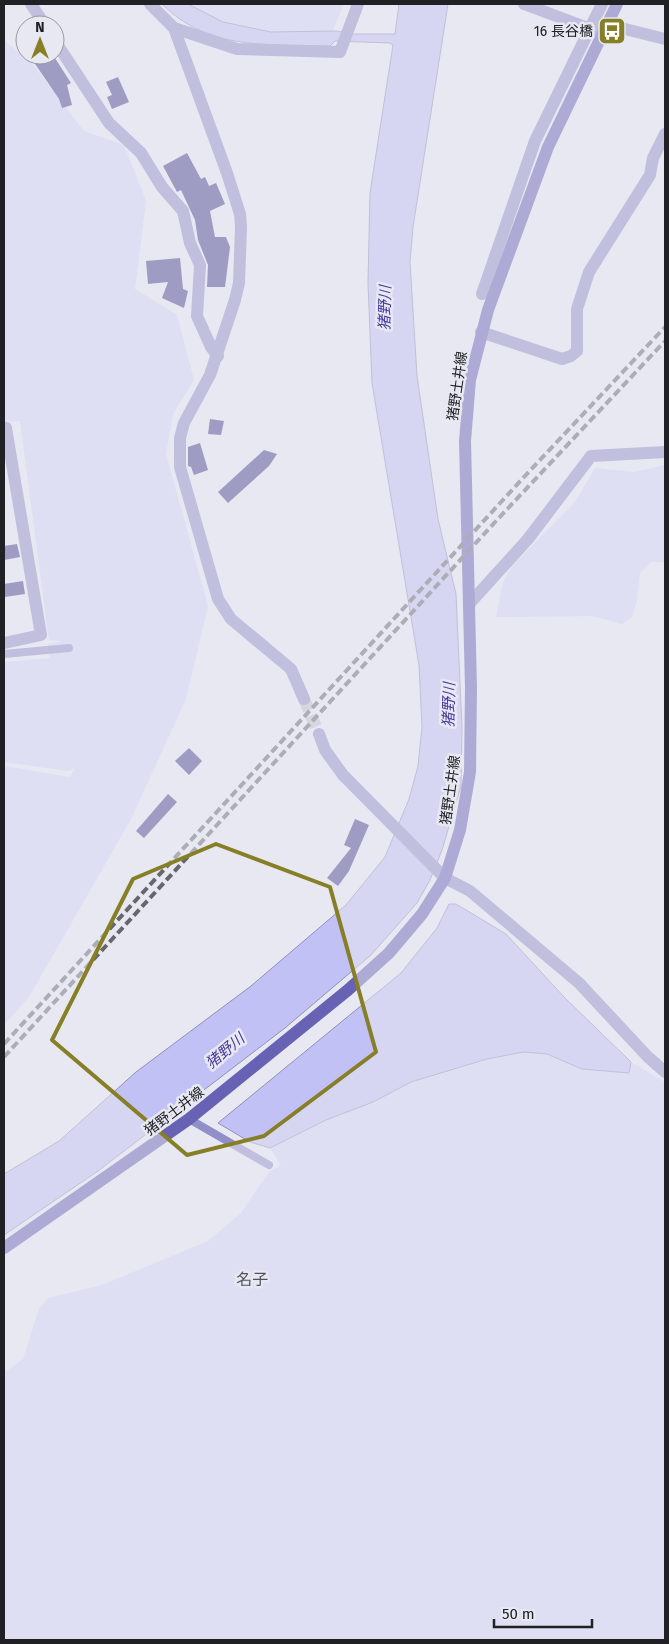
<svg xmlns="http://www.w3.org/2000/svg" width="669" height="1644" font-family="'Fira Sans','Noto Sans JP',sans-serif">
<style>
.green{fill:#d4d5f7}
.water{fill:#c1c1f6;stroke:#9191b7}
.building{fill:#48408c}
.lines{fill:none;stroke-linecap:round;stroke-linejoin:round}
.tertiary-tunnel{stroke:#bfc0c8;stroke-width:12;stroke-dasharray:12 6;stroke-linecap:butt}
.service{stroke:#908fc7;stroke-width:8}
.minor{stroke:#908fc7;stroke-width:12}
.tertiary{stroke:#908fc7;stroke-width:12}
.secondary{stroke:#6762b3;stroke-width:12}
.rail{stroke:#66676d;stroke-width:4;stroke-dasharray:8 4;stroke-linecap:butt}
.marked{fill:none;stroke:#867f26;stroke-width:4;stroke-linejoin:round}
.labels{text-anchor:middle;stroke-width:5;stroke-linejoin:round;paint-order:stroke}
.poi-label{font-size:14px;fill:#212125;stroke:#e7e8f1;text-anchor:end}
.street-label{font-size:14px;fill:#212125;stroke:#e7e8f1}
.water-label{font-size:15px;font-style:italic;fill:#483a9b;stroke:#e7e8f1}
.quarter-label{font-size:16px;fill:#53535b;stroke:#e7e8f1}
</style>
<rect width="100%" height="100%" fill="#e7e8f1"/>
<!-- green -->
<g class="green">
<path d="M173,4H344L330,37L227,29Z"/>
<path d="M4,40L33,65L84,131L124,145L146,201L135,289L177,315L194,380L173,414L166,454L208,606L186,699L131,819L29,997L4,1025V766L70,777L75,768L68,771L4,762V662L50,658L48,644L62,641L49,640L20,421L4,422Z"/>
<path d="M665,465V562H651L640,573L637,601L632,617L622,624L592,616L496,617L503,582L512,566L575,502L595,468L634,472Z"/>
<path d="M524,1052L547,1054L582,1069L628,1073L631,1062L665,1082V1640H4V1373L23,1359L39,1309L48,1298L102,1285L208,1241L241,1213L269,1172L281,1165L270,1148L326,1120L373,1102L411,1082L487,1059Z"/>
</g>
<!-- water -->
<g class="water">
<path d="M162,4H188L223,22L271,32L337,31L353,34H395L399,4H448L413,227L410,262L417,376L438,519L456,594L462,727L461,786L442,850L430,880L417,903L371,955L285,1028L98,1171L4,1235V1174L59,1141L136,1072L251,986L346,905L385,857L409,799L418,766L422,727L419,665L372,383L368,283L370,193L393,45L390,43L335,41L330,46C268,44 209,51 162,4Z"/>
<path d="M449,904H456L506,934L565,998L631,1062L629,1073L582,1069L547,1054L524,1052L487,1059L411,1082L373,1102L326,1120L270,1148L250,1142L218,1123L401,973L437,928Z"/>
</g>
<!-- building -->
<g class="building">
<path d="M29,55H53L71,83L67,85L72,105L62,108L59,99Z"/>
<path d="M118,77L129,102L112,109L107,97L112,95L106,82Z"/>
<path d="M187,153L201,179L205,177L209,186L216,183L225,204L210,211L215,237H226L230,247L225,287H207L208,265L198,240L195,220L181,190L177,192L163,166Z"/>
<path d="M180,258L183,289L188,291L184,308L162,298L168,282L148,284L146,261Z"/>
<path d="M210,419L224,421L221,435L208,434Z"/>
<path d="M200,443L208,470L194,475L191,467L188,466V447Z"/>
<path d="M264,450L277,454L269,466L228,503L218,492Z"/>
<path d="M17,544L20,557L4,560V546Z"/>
<path d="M23,581L25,594L5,597L4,584Z"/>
<path d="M189,748L202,761L189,775L175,761Z"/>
<path d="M168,794L177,802L144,838L136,831Z"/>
<path d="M355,819L369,825L349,871L338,886L327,878L351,848L344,845Z"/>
</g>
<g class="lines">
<!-- tertiary-tunnel -->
<path class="tertiary-tunnel" d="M304,699L319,734"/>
<!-- service -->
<g class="service">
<path d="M4,654L69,648"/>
<path d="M189,1119L269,1165"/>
</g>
<!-- minor -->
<g class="minor">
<path d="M31,4L45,25"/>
<path d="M524,4L596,31"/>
<path d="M609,22L621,28L665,39"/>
<path d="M174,28L237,49L340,52L358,4"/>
<path d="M55,41L109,123L141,153L162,187L183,211L190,243L200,265L197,316L211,347L218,356"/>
<path d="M482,294L535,141L602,4"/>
<path d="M481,332L562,359L571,356L577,351V309L589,272L650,175L653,158L665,134"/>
<path d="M4,428H6L41,635L4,643"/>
<path d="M470,603L528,539L591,456L665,452"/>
</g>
<!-- tertiary -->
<g class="tertiary">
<path d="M150,4L174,28L227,173L240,214L241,227L239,283L235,300L210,375L184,423L180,438V467L218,599L231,619L291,669L304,699"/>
<path d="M319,734L325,750L343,775L445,878L470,891L579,983L647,1056L665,1072"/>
</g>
<!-- secondary -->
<path class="secondary" d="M4,1248L189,1119L348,990L389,953L422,914L445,878L460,830L470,772L471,688L465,441L470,380L488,310L548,147L617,4"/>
<!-- rail -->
<g class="rail">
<path d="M4,1044L524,477L665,327"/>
<path d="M4,1057L496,521L665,341"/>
</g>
</g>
<!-- marked area -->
<path d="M0 0H669V1644H0ZM216,844L330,887L376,1052L264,1136L187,1155L52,1040L133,879Z" fill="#e7e8f1" fill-opacity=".55" fill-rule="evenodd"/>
<path class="marked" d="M216,844L330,887L376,1052L264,1136L187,1155L52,1040L133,879Z"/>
<!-- icons -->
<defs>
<g id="bus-square" transform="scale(1.4375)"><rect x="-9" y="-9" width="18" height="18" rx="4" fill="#867f26" stroke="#e7e8f1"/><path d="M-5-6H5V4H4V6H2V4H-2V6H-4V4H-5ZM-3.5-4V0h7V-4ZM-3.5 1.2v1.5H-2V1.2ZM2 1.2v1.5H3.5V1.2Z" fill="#fff"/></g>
</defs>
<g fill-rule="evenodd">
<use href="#bus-square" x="612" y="31"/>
</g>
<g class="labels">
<!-- poi labels -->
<g class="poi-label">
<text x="593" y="36">16 長谷橋</text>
</g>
<!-- street labels -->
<g class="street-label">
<text transform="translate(457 386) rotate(-82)" y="5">猪野土井線</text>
<text transform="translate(450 790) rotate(-82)" y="5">猪野土井線</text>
<text transform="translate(174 1111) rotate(-37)" y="5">猪野土井線</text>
</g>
<!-- water labels -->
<g class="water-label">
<text transform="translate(385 308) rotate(-89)" y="5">猪野川</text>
<text transform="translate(449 705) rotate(-89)" y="5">猪野川</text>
<text transform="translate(225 1051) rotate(-40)" y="5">猪野川</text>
</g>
<!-- quarter labels -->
<g class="quarter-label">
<text x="252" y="1285">名子</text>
</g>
</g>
<!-- border -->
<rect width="669" height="1644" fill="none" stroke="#212125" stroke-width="10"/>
<!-- north arrow -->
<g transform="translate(40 40)"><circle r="24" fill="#e7e8f1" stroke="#98989f"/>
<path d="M0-4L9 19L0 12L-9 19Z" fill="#867f26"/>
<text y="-8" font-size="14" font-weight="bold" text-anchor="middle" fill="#212125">N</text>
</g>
<!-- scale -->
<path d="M494 1619v8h98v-8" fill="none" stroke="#212125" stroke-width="2.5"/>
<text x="502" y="1619" font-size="15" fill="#212125" stroke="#e7e8f1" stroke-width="4" paint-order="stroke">50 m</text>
</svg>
